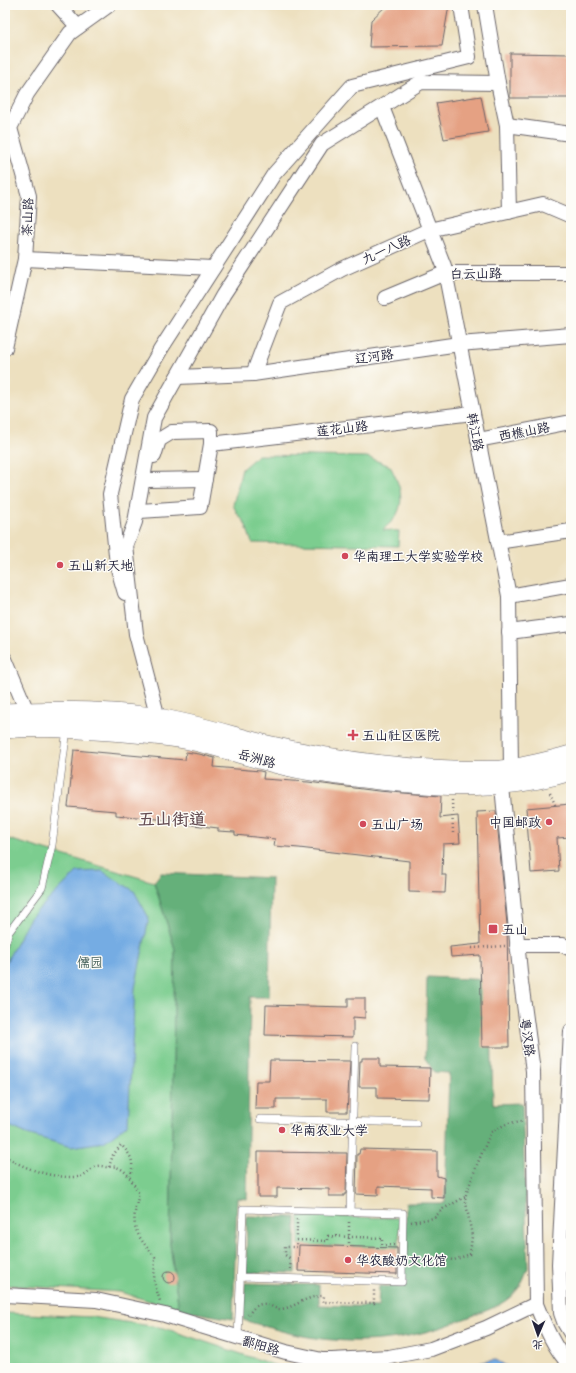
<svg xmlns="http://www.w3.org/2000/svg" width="576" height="1373" font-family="'Indie Flower','LXGW WenKai TC',sans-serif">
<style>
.green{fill:#7ccd8f;stroke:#4f7865}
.forest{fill:#65b07a;stroke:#44695a}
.water{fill:#74ace3;stroke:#4b678f}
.building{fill:#e5a183}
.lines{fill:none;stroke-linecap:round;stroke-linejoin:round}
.lane-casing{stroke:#696469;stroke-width:8}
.street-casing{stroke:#696469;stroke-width:16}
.secondary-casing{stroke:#696469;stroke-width:20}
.path{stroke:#696469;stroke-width:2.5;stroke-dasharray:1 3;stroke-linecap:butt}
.lane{stroke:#fff;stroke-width:7}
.street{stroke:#fff;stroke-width:14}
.secondary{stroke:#fff;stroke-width:19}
.poi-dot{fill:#d1495b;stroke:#fdfcf7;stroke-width:1.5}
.labels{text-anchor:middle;stroke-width:3;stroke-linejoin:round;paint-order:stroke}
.street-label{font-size:13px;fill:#22223b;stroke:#fdfcf7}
.poi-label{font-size:13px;fill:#22223b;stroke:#fdfcf7;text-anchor:start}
.park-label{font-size:13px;fill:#425e58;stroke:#fdfcf7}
.district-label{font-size:17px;font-weight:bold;fill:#664e54;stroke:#fdfcf7}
</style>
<rect width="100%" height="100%" fill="#fdfcf7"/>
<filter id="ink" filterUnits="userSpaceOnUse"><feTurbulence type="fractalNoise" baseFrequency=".025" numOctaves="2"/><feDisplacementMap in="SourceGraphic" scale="8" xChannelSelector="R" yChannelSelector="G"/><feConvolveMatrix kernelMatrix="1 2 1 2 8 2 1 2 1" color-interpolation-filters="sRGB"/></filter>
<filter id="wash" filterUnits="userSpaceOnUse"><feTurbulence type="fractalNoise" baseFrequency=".012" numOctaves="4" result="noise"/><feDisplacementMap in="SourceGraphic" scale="16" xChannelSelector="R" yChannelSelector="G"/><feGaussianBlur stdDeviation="0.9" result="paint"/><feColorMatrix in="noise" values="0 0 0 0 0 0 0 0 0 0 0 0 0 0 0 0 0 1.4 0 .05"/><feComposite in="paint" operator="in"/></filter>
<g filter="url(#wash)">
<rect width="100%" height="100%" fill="#ede0bf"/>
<!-- green -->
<g class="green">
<path d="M258,455L367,457L390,466C399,483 407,501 394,519C391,523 386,526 383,530L399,531L398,546L252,543L245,523L237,513L233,505L242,469Z"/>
<path d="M5,838L154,882L175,949L170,1244L179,1310L120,1292L5,1285Z"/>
<path d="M299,1216L400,1218L399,1248L299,1245Z"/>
<path d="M5,1313L92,1317L164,1328L283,1368H5Z"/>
</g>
<!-- forest -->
<g class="forest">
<path d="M161,873L271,878L269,997H250L247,1199L237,1198L233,1319L179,1310L170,1244L175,949L154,882Z"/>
<path d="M427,977L490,980L493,1104L522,1103L528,1268C525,1275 522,1284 517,1290C505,1306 482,1312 464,1319C408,1342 353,1347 293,1334C277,1330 260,1325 243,1320L245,1283L319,1285V1305L378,1307L379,1286L404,1287L406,1203H445L449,1073L434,1072L425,1058Z"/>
<path d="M247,1216L296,1217L295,1273L246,1272Z"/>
</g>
<!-- water -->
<g class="water">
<path d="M102,871L134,891L149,918L135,988L128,1124L104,1142L71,1147L27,1134L5,1124V964L30,918L77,872Z"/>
<path d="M496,1360L510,1368H461L467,1364Z"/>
</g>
<g id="blocks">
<!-- building -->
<g class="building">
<path d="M387,5H449L442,46L369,47L371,20Z"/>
<path d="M510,53L571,54V98H510Z"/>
<path d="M481,96L488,132L444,139L436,103Z"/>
<path d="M74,750L185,760L186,752L199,754L215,758L214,767L260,771L264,772L263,779L308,782L378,791L441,796L440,818L458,816L460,843L443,844L442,875H446L445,893L409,892V861L299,848L274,846L275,839L235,835V832L218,831V828L177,823L178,821L116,815V811L68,807Z"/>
<path d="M571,804V837L557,838L559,871L531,873L526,808Z"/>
<path d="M496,811L507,924L509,1047H482L480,955L451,957L450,947L480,944L477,812Z"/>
<path d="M348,998H365V1018L353,1017V1037L265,1035L266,1005L348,1007Z"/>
<path d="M362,1058H380V1067L430,1068L429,1099L377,1098V1087H359L360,1061H362Z"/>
<path d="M270,1060L350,1061L347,1112H327V1099H276V1109H255L256,1081H269Z"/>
<path d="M360,1149L437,1151V1176L444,1178V1198L431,1197V1188L378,1186V1195L356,1194L357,1154H359Z"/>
<path d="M258,1152L347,1153L346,1194H344V1196H329V1189L277,1188V1197H258Z"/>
<path d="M299,1245L397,1248V1274L298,1271Z"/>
<circle cx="169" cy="1277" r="6"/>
</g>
</g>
</g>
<g filter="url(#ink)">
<use href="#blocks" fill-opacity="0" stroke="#696469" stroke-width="1"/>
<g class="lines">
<!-- lane casing -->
<g class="lane-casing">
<g id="lane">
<path d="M5,944L9,932L42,888L52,845L67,729"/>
<path d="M260,1119L416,1123"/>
<path d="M350,1212L355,1046"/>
<path d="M238,1338L243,1209L403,1213L402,1282L241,1277"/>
</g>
</g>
<!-- street casing -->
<g class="street-casing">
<g id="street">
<path d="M58,5L78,27"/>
<path d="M485,5L498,83L507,125L509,212"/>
<path d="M382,107L444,266L509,596L511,769"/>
<path d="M507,125L571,134"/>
<path d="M25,259L213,268"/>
<path d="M385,298L445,273H571"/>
<path d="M5,348L25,259L29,196L10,128L27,94L70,33L109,5"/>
<path d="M253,374L280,303L342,269L429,230L543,204L571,216"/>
<path d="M177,377L253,374L459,344L571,335"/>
<path d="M478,440L571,422"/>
<path d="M211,444L473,413"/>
<path d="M148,480L205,479"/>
<path d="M140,511L200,507L211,444V431L172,432L159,440L154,456"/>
<path d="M498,542L571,531"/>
<path d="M125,593L117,565L110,494L132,399L161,349L274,174L352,86L469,57L461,5"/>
<path d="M509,596L571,585"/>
<path d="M509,632L571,624"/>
<path d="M5,659L31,721"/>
<path d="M158,718L136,634L126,546L135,522L154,418L223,295L322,144L421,82L498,83"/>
<path d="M501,776L521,982L533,1071L536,1304C544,1324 555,1351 571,1366"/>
<path d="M517,945H563L571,949"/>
<path d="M571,1031L560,1243L571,1245"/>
<path d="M560,1243L559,1264L561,1313L565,1324L571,1334"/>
<path d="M5,1295L96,1300L165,1315L286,1352L322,1360H332L389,1357L431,1349L486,1328L536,1304"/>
</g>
</g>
<!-- secondary casing -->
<g class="secondary-casing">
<g id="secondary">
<path d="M5,713C56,710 108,710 158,718C195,724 231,736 267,745C340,762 425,773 500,770C524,768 548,761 571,755"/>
<path d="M5,729C34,726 64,728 93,730C125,732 158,734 189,740C218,746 246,756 274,763C308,772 344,776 379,780C444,787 507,791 571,771"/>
</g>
</g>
<!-- path -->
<g class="path">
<path d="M550,793L556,807"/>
<path d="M452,800L453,833"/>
<path d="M472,948L505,946"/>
<path d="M5,1156C25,1169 51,1178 76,1177C84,1177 88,1171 94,1167C99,1165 102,1166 106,1167C109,1167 113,1166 116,1167C128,1170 134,1185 139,1194C130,1227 134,1232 155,1257L154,1282L160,1301"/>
<path d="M109,1167L113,1155L121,1145C131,1154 135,1163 130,1176"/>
<path d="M411,1222L434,1218L443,1209L465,1197"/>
<path d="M297,1240L328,1241V1236L382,1238V1245H394"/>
<path d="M349,1247V1220"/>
<path d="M411,1259L432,1258L454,1260L470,1254L472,1236L465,1197L476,1167L491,1132L508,1123L522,1121"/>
<path d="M290,1269L291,1259L285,1255V1247H297V1219"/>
<path d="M248,1315C252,1310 256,1304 263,1304C270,1303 274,1310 281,1309C297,1307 304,1296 324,1296L323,1302L374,1303V1290"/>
</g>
<!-- lane -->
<use href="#lane" class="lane"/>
<!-- street -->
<use href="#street" class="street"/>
<!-- secondary -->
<use href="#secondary" class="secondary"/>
</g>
</g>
<!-- markers -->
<g class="poi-dot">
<circle cx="345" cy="556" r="4"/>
<circle cx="60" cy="565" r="4"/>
<path d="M351 729h4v4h4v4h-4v4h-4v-4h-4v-4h4z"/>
<circle cx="549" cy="822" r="4"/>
<circle cx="363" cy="824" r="4"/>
<rect x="488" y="924" width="10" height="10" rx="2"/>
<circle cx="282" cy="1130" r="4"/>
<circle cx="348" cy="1260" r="4"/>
</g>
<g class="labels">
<!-- street labels -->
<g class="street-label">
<text transform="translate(27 217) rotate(-88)" y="5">茶山路</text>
<text transform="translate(386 249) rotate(-24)" y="5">九一八路</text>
<text transform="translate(476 273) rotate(-1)" y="5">白云山路</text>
<text transform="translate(374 356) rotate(-8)" y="5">辽河路</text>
<text transform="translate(342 428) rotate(-7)" y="5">莲花山路</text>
<text transform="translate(524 431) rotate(-11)" y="5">西樵山路</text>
<text transform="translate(476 432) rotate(79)" y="5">韩江路</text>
<text transform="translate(257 758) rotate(16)" y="5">岳洲路</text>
<text transform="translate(528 1037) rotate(82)" y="5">粤汉路</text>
<text transform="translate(261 1345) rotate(16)" y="5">鄱阳路</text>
</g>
<!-- poi labels -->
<g class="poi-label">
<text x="353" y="561">华南理工大学实验学校</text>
<text x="68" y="570">五山新天地</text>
<text x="362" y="740">五山社区医院</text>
<text x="541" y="827" text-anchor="end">中国邮政</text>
<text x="371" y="829">五山广场</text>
<text x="502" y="934">五山</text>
<text x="290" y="1135">华南农业大学</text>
<text x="356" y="1265">华农酸奶文化馆</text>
</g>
<!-- park labels -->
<g class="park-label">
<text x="90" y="967">儒园</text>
</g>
<!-- district labels -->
<g class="district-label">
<text x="172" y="825">五山街道</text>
</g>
</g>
<!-- margin -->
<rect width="576" height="1373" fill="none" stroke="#fdfcf7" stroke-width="20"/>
<!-- north arrow -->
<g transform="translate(538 1335) rotate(182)" stroke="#fdfcf7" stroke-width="3" paint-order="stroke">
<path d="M0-3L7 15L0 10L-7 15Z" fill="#22223b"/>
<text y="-6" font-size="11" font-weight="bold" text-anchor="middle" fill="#22223b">北</text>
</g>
</svg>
